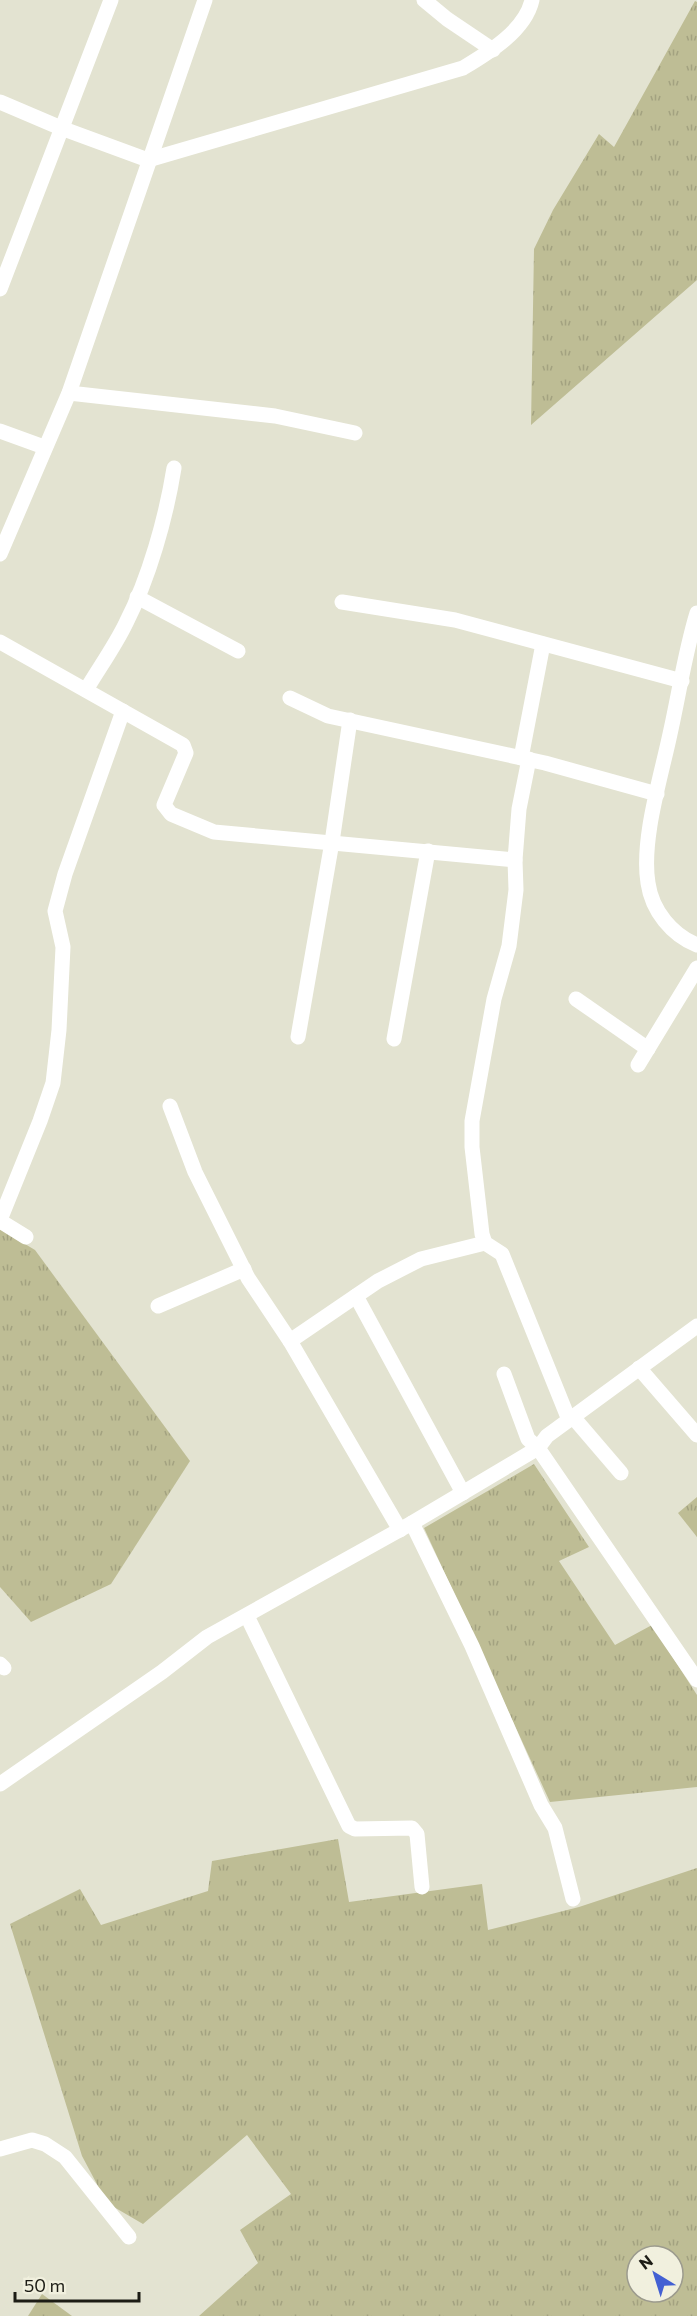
<svg xmlns="http://www.w3.org/2000/svg" width="697" height="2316" font-family="Commissioner,sans-serif">
<style>
.grass{fill:url(#grass-tufts);fill-rule:evenodd}
.lines{fill:none;stroke-linecap:round;stroke-linejoin:round}
.street{stroke:#fff;stroke-width:15}
</style>
<defs>
<pattern id="grass-tufts" width="24" height="20" patternUnits="userSpaceOnUse" patternTransform="scale(1.5)"><rect width="24" height="20" fill="#bebd95"/><path d="M3 7l-1-3M5 7V3M7 7l1-3M15 17l-1-3M17 17v-4M19 17l1-3" fill="none" stroke="#a3a280"/></pattern>
</defs>
<rect width="100%" height="100%" fill="#e3e3d1"/>
<!-- grass -->
<g class="grass">
<path d="M695,1L697,2V280L531,425L534,249L553,210L599,134L614,147Z"/>
<path d="M0,1229L35,1250L190,1461L111,1584L31,1622L0,1587Z"/>
<path d="M534,1464L589,1547L559,1561L615,1645L652,1625L697,1695V1787L550,1802L424,1528Z"/>
<path d="M697,1497V1537L678,1513Z"/>
<path d="M338,1839L349,1902L482,1884L488,1930L579,1907L697,1868V2316H199L258,2263L240,2230L291,2194L247,2135L143,2224L107,2203L82,2156L10,1924L80,1889L101,1925L208,1891L212,1861ZM637,2256H673V2292H637Z"/>
<path d="M42,2294L72,2316H28Z"/>
</g>
<g class="lines">
<!-- street -->
<g class="street">
<path d="M424,0L447,19L493,50"/>
<path d="M0,102L61,128L148,160L463,68C488,53 525,31 532,0"/>
<path d="M0,289L111,0"/>
<path d="M69,393L275,416L355,433"/>
<path d="M0,431L44,447"/>
<path d="M0,554L69,393L205,0"/>
<path d="M137,597L238,651"/>
<path d="M342,602L455,620L682,681"/>
<path d="M697,613C685,652 679,694 670,734C661,777 641,840 648,883C652,911 672,935 697,945"/>
<path d="M0,642L183,745L186,753L164,805L171,814L214,832L515,860L519,809L529,759"/>
<path d="M86,690C99,668 115,646 126,623C149,578 166,518 174,468"/>
<path d="M290,698L328,716L545,763L657,794"/>
<path d="M521,758L543,644"/>
<path d="M515,860L516,890L509,946L494,999L472,1121V1147L482,1234L485,1243L502,1254L569,1420"/>
<path d="M576,999L648,1049"/>
<path d="M298,1037L332,842L350,720"/>
<path d="M394,1039L428,851"/>
<path d="M638,1065L697,968"/>
<path d="M170,1106L195,1172L248,1278L290,1341L400,1530"/>
<path d="M0,1220L40,1121L53,1083L59,1030L63,947L55,911L65,874L123,711"/>
<path d="M0,1221L26,1237"/>
<path d="M356,1296L463,1493"/>
<path d="M158,1306L244,1269"/>
<path d="M697,1326L547,1436L538,1448L697,1680"/>
<path d="M290,1341L378,1281L421,1259L485,1243"/>
<path d="M639,1368L697,1435"/>
<path d="M504,1374L528,1439L538,1448L412,1523L472,1646L541,1805L555,1828L573,1899"/>
<path d="M573,1417L621,1473"/>
<path d="M247,1616L349,1826L355,1829L412,1828L417,1834L422,1887"/>
<path d="M0,1664L4,1668"/>
<path d="M0,1784L162,1672L207,1637L412,1523"/>
<path d="M0,2149L32,2140L45,2144L65,2157L129,2237"/>
</g>
</g>
<!-- north arrow -->
<g transform="translate(655 2274) rotate(322)"><circle r="28" fill="#f1f0de" stroke="#9c9b8e" stroke-width="1.5"/>
<path d="M0-4.5L10 22L0 15L-10 22Z" fill="#4360d3"/>
<text y="-9" font-size="16" font-weight="bold" text-anchor="middle" fill="#1c1c15">N</text>
</g>
<!-- scale -->
<path d="M15 2292v9h124v-9" fill="none" stroke="#1c1c15" stroke-width="3"/>
<text x="24" y="2292" font-size="18" fill="#1c1c15" stroke="#f1f0de" stroke-width="4.5" paint-order="stroke">50 m</text>
</svg>
